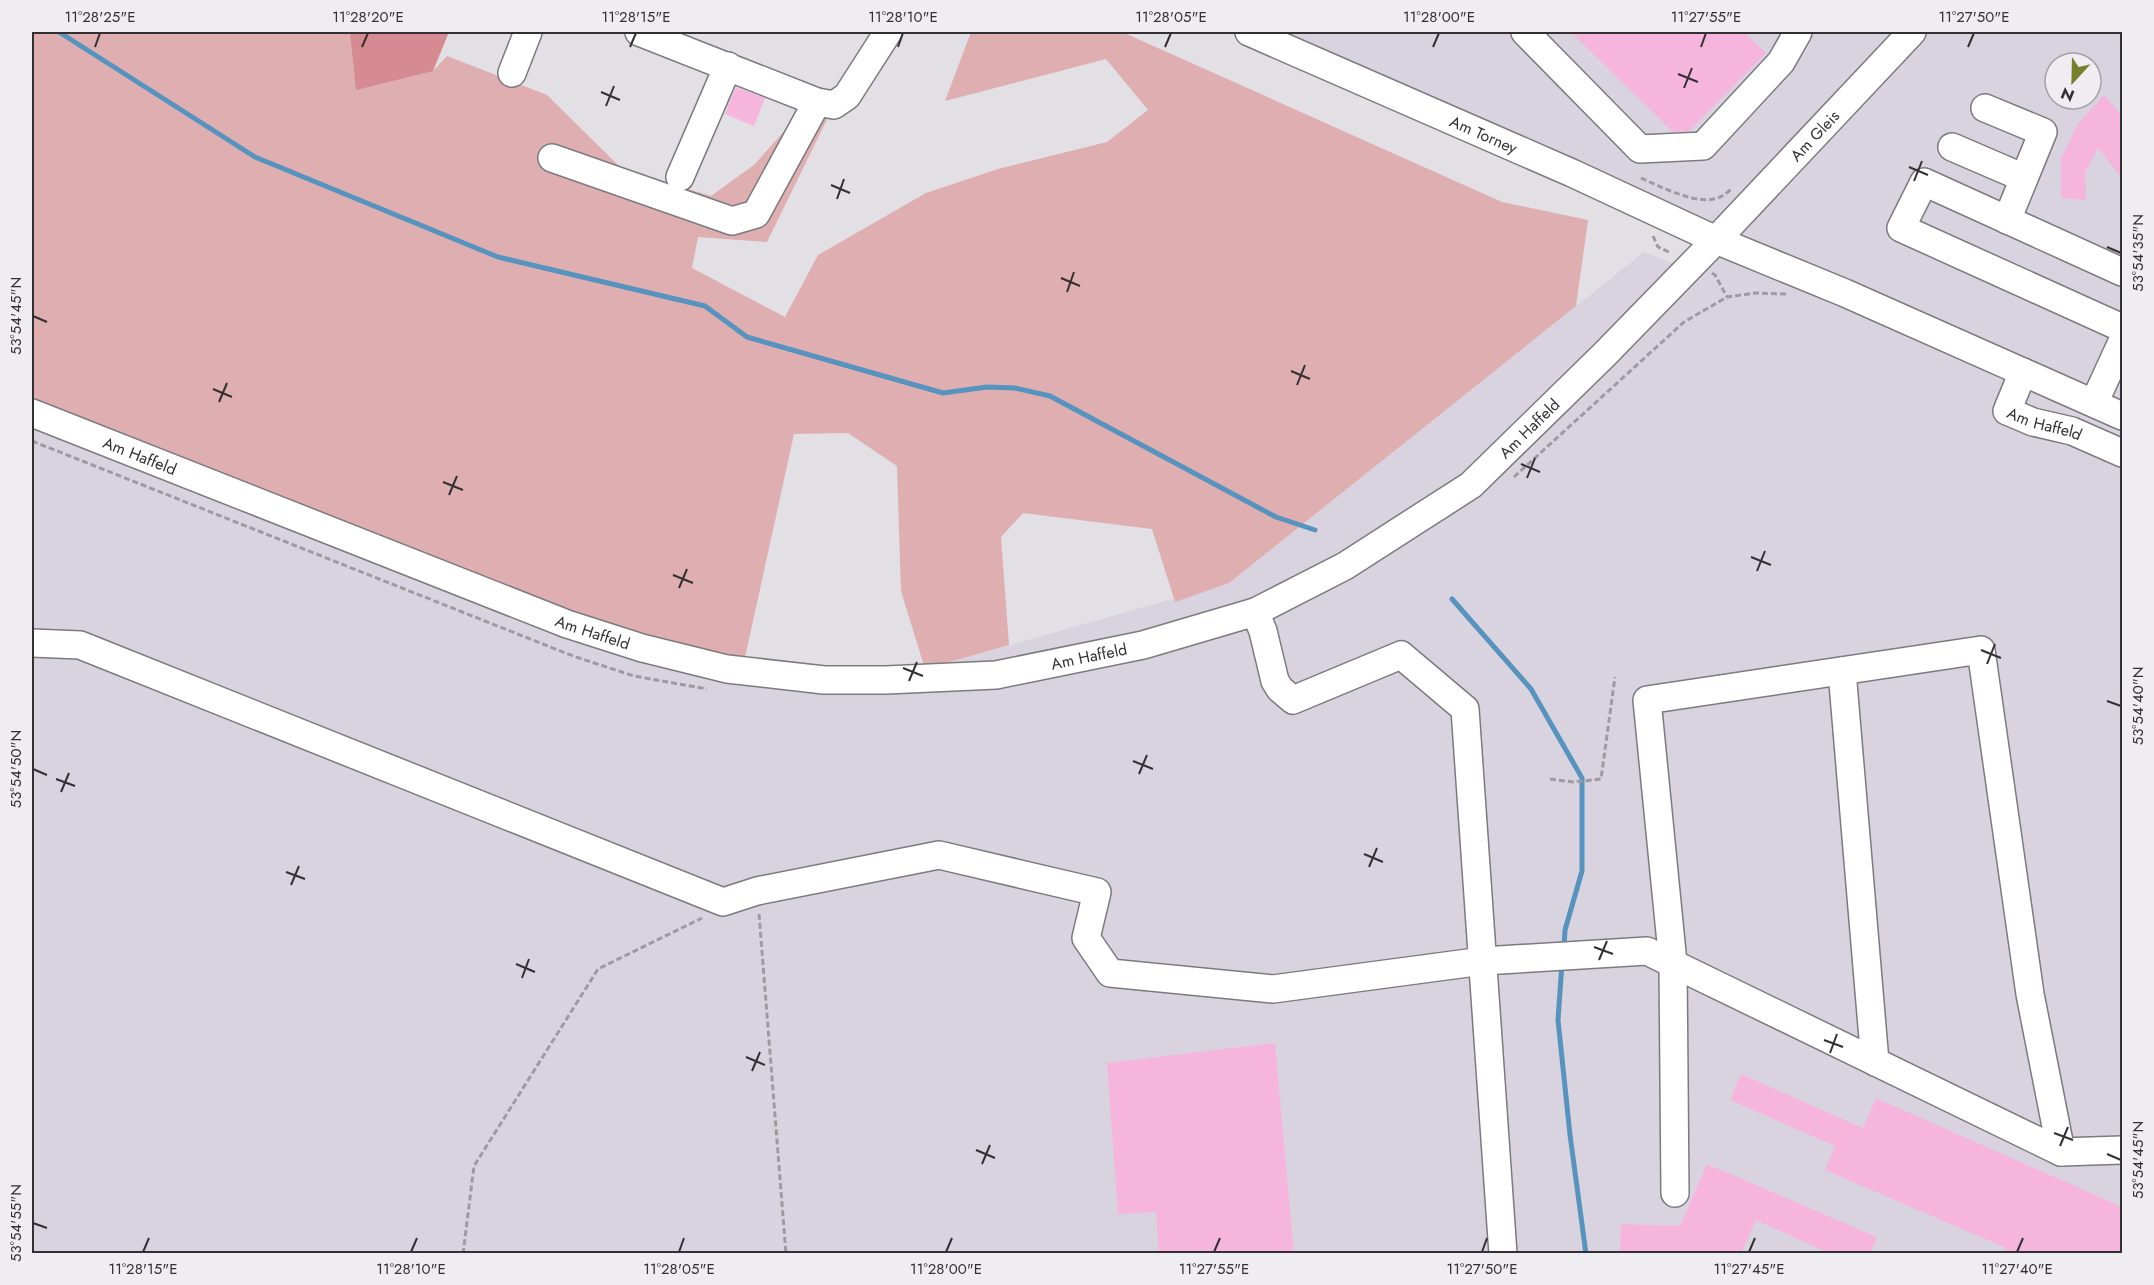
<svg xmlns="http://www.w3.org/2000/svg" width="2154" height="1285" font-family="Jost,sans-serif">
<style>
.built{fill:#d9d3df;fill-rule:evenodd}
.green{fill:#deaeb1}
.forest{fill:#d58b91}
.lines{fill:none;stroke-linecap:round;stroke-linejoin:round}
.stream{stroke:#5693be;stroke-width:5}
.building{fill:#f5b5dd}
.minor-casing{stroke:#7c7a7f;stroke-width:30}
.path{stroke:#9d9ba0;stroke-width:3;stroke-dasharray:6 3;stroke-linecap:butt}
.minor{stroke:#fff;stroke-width:27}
.ticks{fill:none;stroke:#323033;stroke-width:2}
.labels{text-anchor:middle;stroke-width:4.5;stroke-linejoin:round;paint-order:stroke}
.street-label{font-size:16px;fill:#323033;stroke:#efedf2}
.neatline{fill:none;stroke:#323033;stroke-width:2}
.ticks-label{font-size:15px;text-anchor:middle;fill:#323033}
</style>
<rect width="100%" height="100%" fill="#e2dfe5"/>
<!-- built -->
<path class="built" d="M1249,32H2122V1253H32V413L642,648L886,680L1229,583L1644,252L1687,269L1716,240ZM2055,63H2091V99H2055Z"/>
<!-- green -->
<path class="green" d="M32,32H357L433,71L447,56L547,95L621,168L711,196L754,165L796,118L834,105L767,242L698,237L692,268L785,317L818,255L926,193L998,169L1107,142L1148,110L1106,59L945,101L971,32H1122L1502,202L1588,220L1576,306L1229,583L1175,602L1152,529L1023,513L1001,537L1009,645L925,669L901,591L897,466L848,433L794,434L742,671L642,648L32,413Z"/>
<!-- forest -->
<path class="forest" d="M350,32H449L433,71L356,90Z"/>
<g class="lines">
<!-- stream -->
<g class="stream">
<path d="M59,32L255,157L498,257L705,306L747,337L943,393L987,387L1015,388L1050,396L1276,517L1315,530"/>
<path d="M1452,599L1531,689L1582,778V871L1565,930L1564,947"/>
<path d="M1562,963L1558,1020L1570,1135L1586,1254"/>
</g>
</g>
<!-- building -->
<g class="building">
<path d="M1571,32H1744L1766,53L1689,131L1673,132Z"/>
<path d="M736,87L765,98L754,126L725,114Z"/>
<path d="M2104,95L2122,116V178L2098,148L2085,173L2086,200L2061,198V159L2078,124Z"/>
<path d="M1275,1043L1294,1254H1159L1156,1212L1118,1214L1107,1063Z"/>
<path d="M1741,1074L1863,1128L1876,1098L2122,1207V1254H2003L2006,1248L1825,1170L1835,1146L1730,1100Z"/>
<path d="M1707,1164L1877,1237L1870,1254H1831L1756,1220L1741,1254H1620L1621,1224L1680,1226Z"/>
</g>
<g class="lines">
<!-- minor casing -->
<g class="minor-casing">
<g id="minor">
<path d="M639,32L817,102"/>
<path id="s1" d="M1249,32L1572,173L1716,240L1845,293L2122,416"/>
<path d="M1525,32L1640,149L1703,146L1781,62L1798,32"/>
<path d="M512,73L528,32"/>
<path d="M1985,108L2043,132L2007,220"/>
<path d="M1952,147L2024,178"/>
<path d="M552,158L732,221L756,214L817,102L834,105L847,96L888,32"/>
<path d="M680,177L728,66"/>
<path d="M2122,272L1924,182L1901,228L2122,328"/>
<path id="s2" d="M2023,372L2007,411L2033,422L2072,431L2122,453"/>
<path d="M2094,403L2122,342"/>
<path id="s3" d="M32,413L567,624L642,648L727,669L824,680H886L996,675L1143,645L1255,612L1345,566L1471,485L1605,354L1716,240L1912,32"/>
<path d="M1255,612L1263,631L1275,681L1280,689L1293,700L1401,655L1465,709L1503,1254"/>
<path d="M32,643L80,645L723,902L757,891L939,855L1097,892L1086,938L1110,973L1273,989L1483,961L1647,951L2061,1152L2122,1150"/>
<path d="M1842,671L1875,1062"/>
<path d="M1675,1193L1673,963L1647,700L1981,650L2030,994L2061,1152"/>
</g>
</g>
<!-- path -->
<g class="path">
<path d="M1641,178C1661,187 1700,207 1720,197C1725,195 1729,191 1732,188"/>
<path d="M1653,236L1658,247L1671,253"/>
<path d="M1712,273L1715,275L1727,297"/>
<path d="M32,441L573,656L634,676L707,689"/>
<path d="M1514,477L1684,322L1727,297L1756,293L1786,294"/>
<path d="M1550,779L1573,782L1601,779L1615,677"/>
<path d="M759,914L786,1254"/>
<path d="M463,1254L474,1166L598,969L702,918"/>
</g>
<!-- minor -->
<use href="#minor" class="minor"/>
</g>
<!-- ticks -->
<path class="ticks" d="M95,47L100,33M362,47L368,33M630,47L636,33M898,47L903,33M1165,47L1171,33M1433,47L1439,33M1701,47L1706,33M1968,47L1974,33M1678,74L1698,82M1684,88L1692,68M601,92L620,100M606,106L614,86M1909,167L1928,175M1914,181L1922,161M831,185L850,193M837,199L844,179M2107,247L2121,253M1061,278L1080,286M1067,292L1074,272M33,316L47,322M1291,371L1310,379M1297,385L1305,365M213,389L232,397M219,402L227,383M1521,464L1540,472M1527,478L1535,458M443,482L463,490M449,495L457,476M1751,557L1771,565M1757,571L1765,551M673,575L693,583M679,588L687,569M1981,650L2001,658M1987,664L1995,644M903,668L923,676M909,681L917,662M2107,701L2121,706M1133,761L1153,769M33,769L47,775M1139,774L1147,755M56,779L75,786M61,792L69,773M1364,854L1383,862M1369,867L1377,848M286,872L305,879M291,885L299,866M1594,947L1613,954M1599,960L1607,941M516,964L535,972M522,978L529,959M1824,1040L1843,1047M1830,1053L1837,1034M746,1057L765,1065M752,1071L760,1052M2054,1133L2073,1140M2060,1146L2068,1127M976,1150L995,1158M2107,1154L2121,1160M982,1164L990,1145M33,1223L47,1228M143,1252L149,1238M411,1252L417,1238M679,1252L684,1238M946,1252L952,1238M1214,1252L1220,1238M1482,1252L1487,1238M1749,1252L1755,1238M2017,1252L2023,1238"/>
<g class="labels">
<!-- street labels -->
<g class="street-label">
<text dy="6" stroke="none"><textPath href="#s1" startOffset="256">Am Torney</textPath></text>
<text dy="6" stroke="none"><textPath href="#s3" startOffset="2019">Am Gleis</textPath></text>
<text dy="6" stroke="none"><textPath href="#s2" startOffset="82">Am Haffeld</textPath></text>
<text dy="6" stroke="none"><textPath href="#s3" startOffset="1610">Am Haffeld</textPath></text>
<text dy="6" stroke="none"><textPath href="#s3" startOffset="116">Am Haffeld</textPath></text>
<text dy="6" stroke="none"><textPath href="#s3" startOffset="602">Am Haffeld</textPath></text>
<text dy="6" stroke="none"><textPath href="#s3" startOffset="1106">Am Haffeld</textPath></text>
</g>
</g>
<!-- border -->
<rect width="2154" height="1285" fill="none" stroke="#efedf2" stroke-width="66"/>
<!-- north arrow -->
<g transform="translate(2073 81) rotate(202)"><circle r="28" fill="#efedf2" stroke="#a3a1a6" stroke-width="1.5"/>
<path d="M0-4.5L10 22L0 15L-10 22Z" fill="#767f2b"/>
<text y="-9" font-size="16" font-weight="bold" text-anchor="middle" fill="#323033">N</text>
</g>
<rect x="33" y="33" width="2088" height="1219" class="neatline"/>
<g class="ticks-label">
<text x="100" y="22">11°28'25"E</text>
<text x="368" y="22">11°28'20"E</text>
<text x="636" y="22">11°28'15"E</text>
<text x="903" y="22">11°28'10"E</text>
<text x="1171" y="22">11°28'05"E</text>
<text x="1439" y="22">11°28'00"E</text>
<text x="1706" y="22">11°27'55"E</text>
<text x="1974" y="22">11°27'50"E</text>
<text transform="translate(2138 253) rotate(-90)" y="5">53°54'35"N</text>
<text transform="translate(16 316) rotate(-90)" y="5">53°54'45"N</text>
<text transform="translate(2138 706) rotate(-90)" y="5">53°54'40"N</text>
<text transform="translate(16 769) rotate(-90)" y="5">53°54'50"N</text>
<text transform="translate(2138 1160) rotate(-90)" y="5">53°54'45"N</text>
<text transform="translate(16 1223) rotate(-90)" y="5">53°54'55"N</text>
<text x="143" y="1274">11°28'15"E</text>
<text x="411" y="1274">11°28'10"E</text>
<text x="679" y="1274">11°28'05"E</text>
<text x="946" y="1274">11°28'00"E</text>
<text x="1214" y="1274">11°27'55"E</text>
<text x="1482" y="1274">11°27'50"E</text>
<text x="1749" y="1274">11°27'45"E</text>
<text x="2017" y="1274">11°27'40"E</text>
</g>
</svg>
